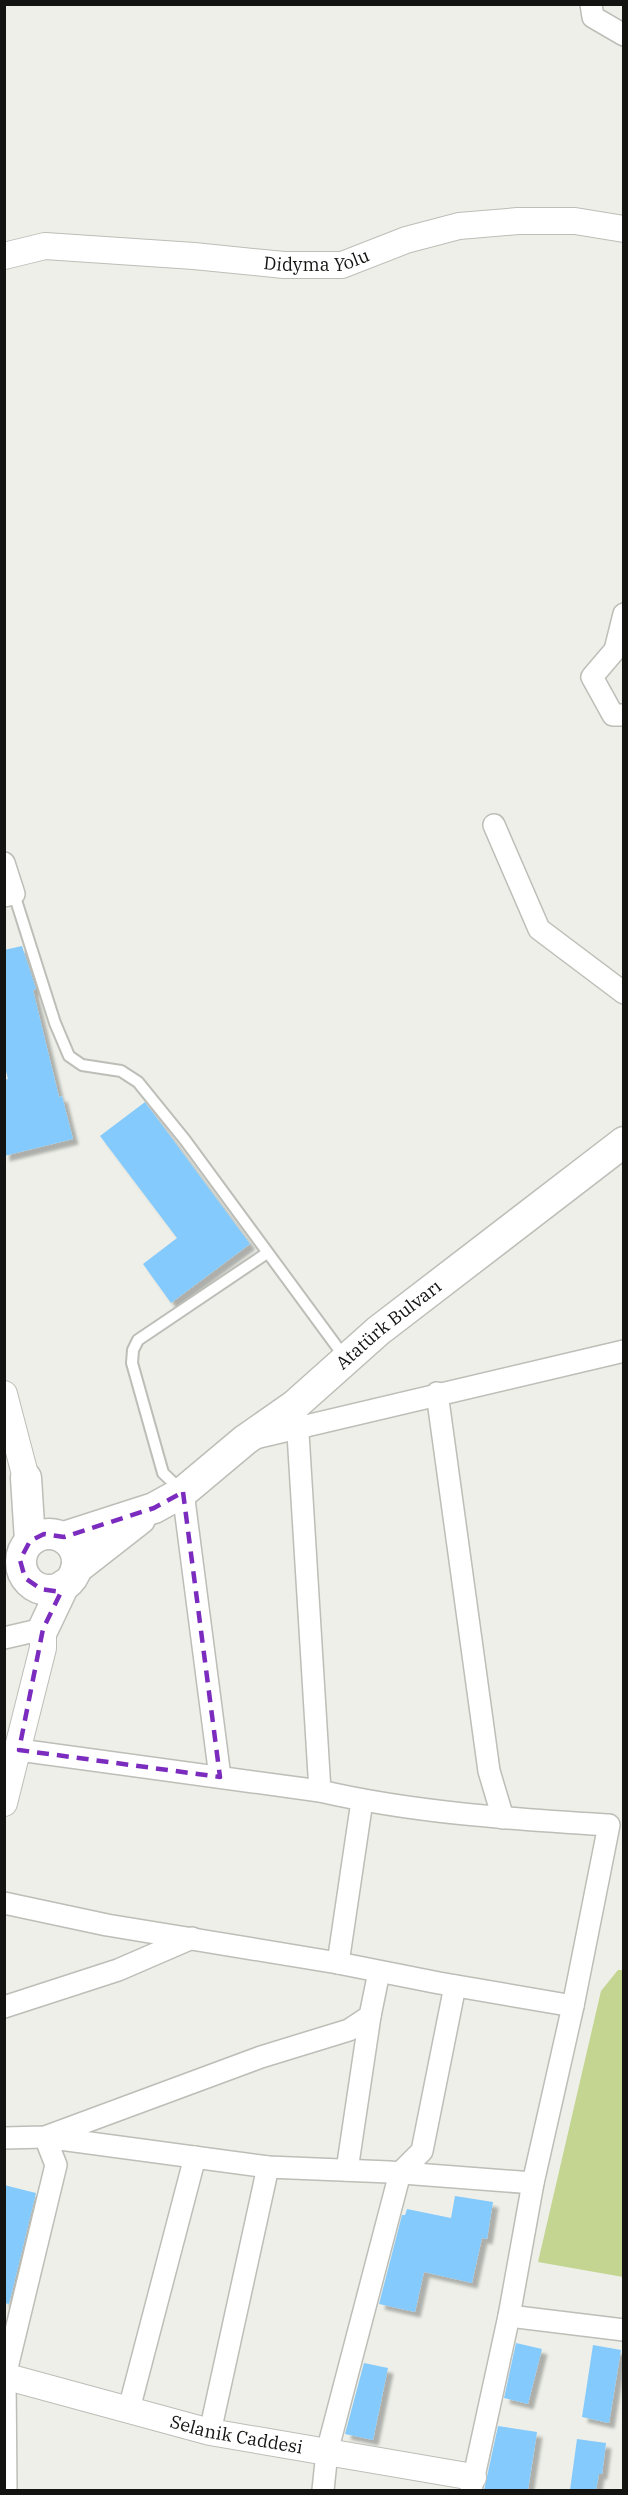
<svg xmlns="http://www.w3.org/2000/svg" width="628" height="2495" font-family="'IBM Plex Serif',serif">
<style>
.green{fill:#c3d590}
.building{fill:#85cafd;filter:url(#shadow)}
.lines{fill:none;stroke-linecap:round;stroke-linejoin:round}
.service-casing{stroke:#bcbeb7;stroke-width:14}
.minor-casing{stroke:#bcbeb7;stroke-width:24}
.tertiary-casing{stroke:#bcbeb7;stroke-width:28}
.secondary-casing{stroke:#bcbeb7;stroke-width:33}
.service{stroke:#fff;stroke-width:10}
.minor{stroke:#fff;stroke-width:21}
.tertiary{stroke:#fff;stroke-width:26}
.secondary{stroke:#fff;stroke-width:30}
.marked{fill:none;stroke:#7b2cbf;stroke-width:4.5;stroke-dasharray:12 8;stroke-linejoin:round}
.labels{text-anchor:middle;stroke-width:4.5;stroke-linejoin:round;paint-order:stroke}
.street-label{font-size:18px;fill:#131412;stroke:#edefe8}
</style>
<defs>
<filter id="shadow"><feDropShadow dx="5.5" dy="5.5" stdDeviation="1.5" flood-color="#0004"/></filter>
</defs>
<rect width="100%" height="100%" fill="#edefe8"/>
<!-- green -->
<path class="green" d="M618,1970H624L623,2277L538,2262L601,1991Z"/>
<!-- building -->
<g class="building">
<path d="M22,946L36,989L33,990L59,1097L62,1096L73,1139L4,1156V1080L8,1079L4,1064V950Z"/>
<path d="M145,1102L250,1244L171,1303L143,1264L177,1238L100,1136Z"/>
<path d="M4,2185L36,2193L9,2304L4,2303Z"/>
<path d="M455,2196L493,2202L487,2239L482,2238L472,2283L424,2272L415,2312L379,2304L402,2215H405L407,2209L451,2218Z"/>
<path d="M516,2343L542,2349L528,2404L504,2398Z"/>
<path d="M593,2345L621,2350L609,2423L582,2417Z"/>
<path d="M364,2363L388,2368L373,2440L345,2434Z"/>
<path d="M498,2426L537,2432L528,2490H484Z"/>
<path d="M577,2439L606,2443L602,2474H599L596,2490H570Z"/>
</g>
<g class="lines">
<!-- service casing -->
<g class="service-casing">
<g id="service">
<path d="M14,894L55,1023L69,1056L82,1065L121,1071L138,1082L185,1140L346,1359"/>
<path d="M182,1491L163,1473L132,1363L133,1350L138,1340L267,1253"/>
</g>
</g>
<!-- minor casing -->
<g class="minor-casing">
<g id="minor">
<path d="M591,4L593,17L624,35"/>
<path d="M624,614L615,650L592,677L613,715H624"/>
<path d="M494,825L539,929L624,993"/>
<path d="M4,863L14,894L4,896"/>
<path d="M437,1393L489,1771L503,1818"/>
<path d="M297,1417L320,1791"/>
<path d="M255,1438L624,1351"/>
<path d="M183,1492L220,1777"/>
<path d="M4,1638L43,1629"/>
<path d="M19,1750L320,1791C415,1813 513,1819 609,1825L573,2006L533,2183L509,2316L471,2490"/>
<path d="M4,1903L107,1925L338,1963L439,1983L573,2006"/>
<path d="M338,1963L362,1801"/>
<path d="M4,2007L118,1970L192,1938"/>
<path d="M4,2138L45,2137L261,2057L349,2030L370,2016L379,1972"/>
<path d="M347,2170L370,2016"/>
<path d="M509,2316L624,2330"/>
<path d="M129,2409L195,2157"/>
<path d="M210,2432L268,2167"/>
<path d="M6,2490L5,2376L56,2165L45,2137L268,2167L389,2172L533,2183"/>
<path d="M323,2490L327,2452L400,2173L422,2151L455,1986"/>
</g>
</g>
<!-- tertiary casing -->
<g class="tertiary-casing">
<g id="tertiary">
<path id="s1" d="M4,256L45,246L194,256L284,265H342L406,240L459,226L518,221H575L624,229"/>
<path d="M4,1394L26,1478"/>
<path d="M4,1803L43,1648V1629"/>
<path id="s2" d="M4,2376L210,2432L473,2477"/>
</g>
</g>
<!-- secondary casing -->
<g class="secondary-casing">
<g id="secondary">
<path d="M26,1478L30,1541"/>
<circle cx="49" cy="1562" r="28"/>
<path id="s3" d="M64,1537L154,1508L183,1492L245,1440L295,1405L378,1331L624,1142"/>
<path d="M76,1569L140,1519"/>
<path d="M43,1629L64,1585"/>
</g>
</g>
<!-- service -->
<use href="#service" class="service"/>
<!-- minor -->
<use href="#minor" class="minor"/>
<!-- tertiary -->
<use href="#tertiary" class="tertiary"/>
<!-- secondary -->
<use href="#secondary" class="secondary"/>
</g>
<!-- marked area -->
<path class="marked" d="M183,1492L220,1777L19,1750L43,1629L61,1592L41,1589L25,1578L20,1560L30,1541L44,1534L64,1537L154,1508Z"/>
<g class="labels">
<!-- street labels -->
<g class="street-label">
<text dy="6" stroke="none"><textPath href="#s1" startOffset="315">Didyma Yolu</textPath></text>
<text dy="6" stroke="none"><textPath href="#s3" startOffset="393">Atatürk Bulvarı</textPath></text>
<text dy="6" stroke="none"><textPath href="#s2" startOffset="240">Selanik Caddesi</textPath></text>
</g>
</g>
<!-- border -->
<rect width="628" height="2495" fill="none" stroke="#131412" stroke-width="12"/>
</svg>
